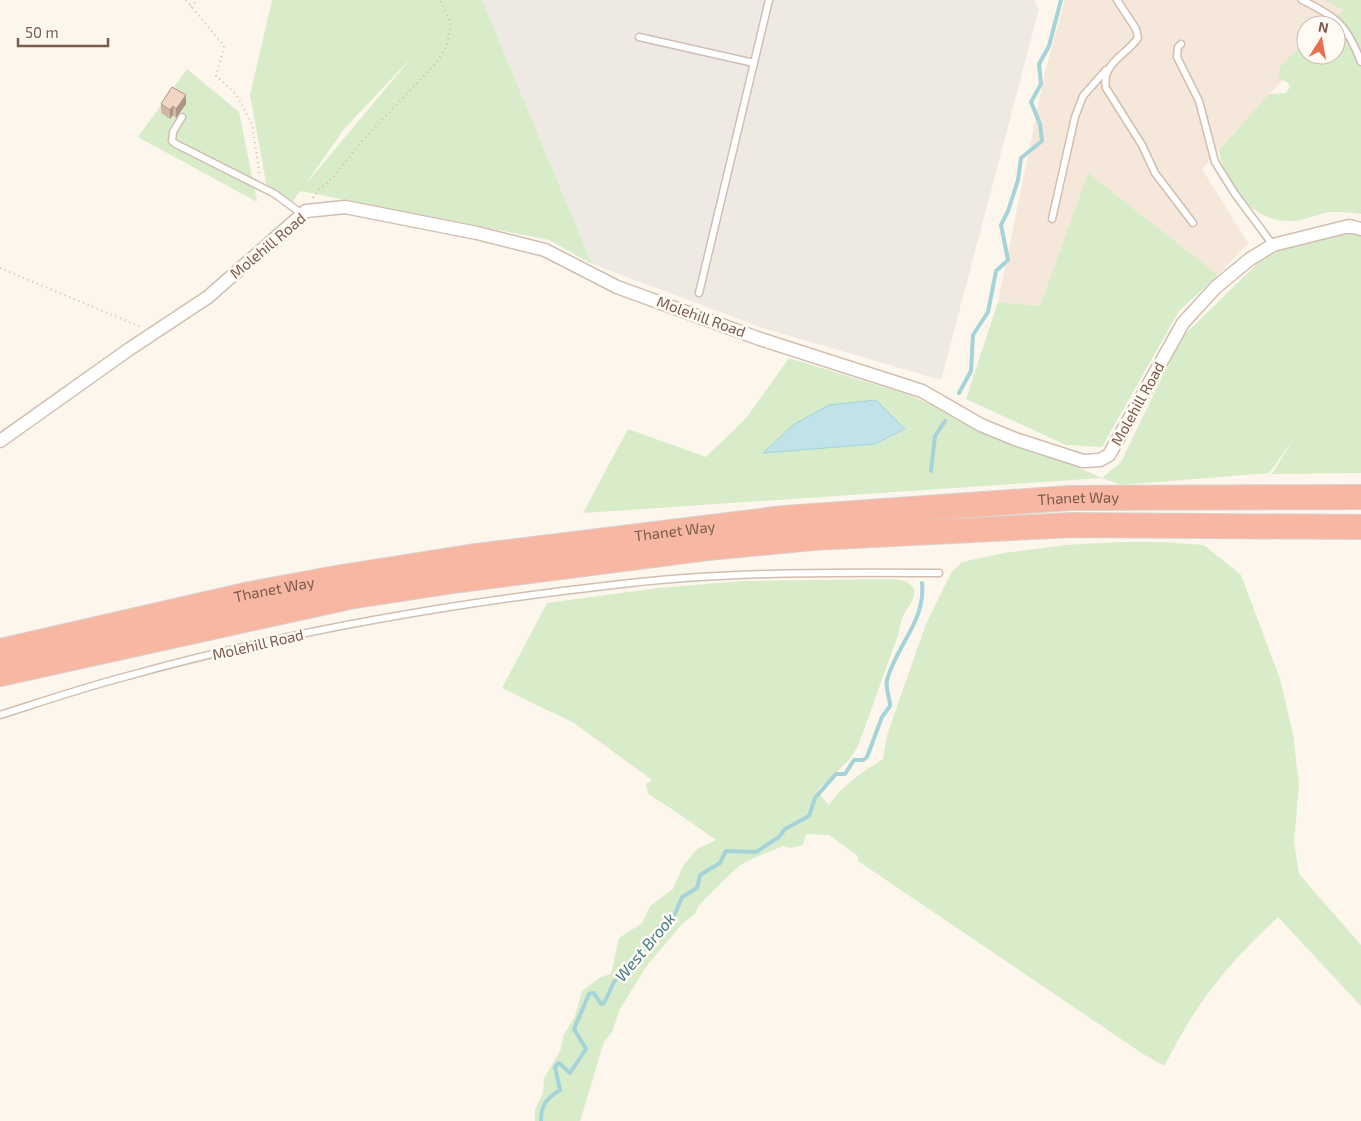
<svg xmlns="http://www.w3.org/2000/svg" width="1361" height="1121" font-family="'Exo 2',sans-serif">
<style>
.residential{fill:#f5e8da}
.industrial{fill:#efe9e4}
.green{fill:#d8ecc9;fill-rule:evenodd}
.water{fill:#bfe3e8;stroke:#a5d3da}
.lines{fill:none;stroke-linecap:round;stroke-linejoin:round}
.stream{stroke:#a5d3da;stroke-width:4}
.lane-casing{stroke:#d1beb0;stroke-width:9}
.street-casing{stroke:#d1beb0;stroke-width:15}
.highway-casing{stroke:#dad1cd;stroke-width:26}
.path{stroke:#d9b8a5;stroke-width:2;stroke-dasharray:1 4;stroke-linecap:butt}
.lane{stroke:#fff;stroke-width:6}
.street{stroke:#fff;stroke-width:12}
.highway{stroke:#f7b7a3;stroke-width:24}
.wall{fill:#d1b7a8}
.shaded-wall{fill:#aa9588}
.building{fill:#f3d5c3;stroke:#aa9588}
.labels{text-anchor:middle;stroke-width:5;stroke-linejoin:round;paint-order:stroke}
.street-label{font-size:15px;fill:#7a5c4d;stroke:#fffaf3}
.water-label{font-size:16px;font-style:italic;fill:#437c86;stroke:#fffaf3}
</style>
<rect width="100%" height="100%" fill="#fdf6ec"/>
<!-- residential -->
<path class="residential" d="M1065,0H1324L1344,11L1332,25H1306V54L1202,169L1248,243L1218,275L1088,174L1040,306L998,302L1045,72Z"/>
<!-- industrial -->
<path class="industrial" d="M482,0H1034L1039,9L941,380L763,328L592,264Z"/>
<!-- green -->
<g class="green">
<path d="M272,0H482L592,264L549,240L300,191L293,201L267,188L250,95ZM413,56L305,185L344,129Z"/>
<path d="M1324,0H1361V214C1351,213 1340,211 1330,212C1318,214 1305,220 1292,221C1253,223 1223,185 1219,150L1269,94L1286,93L1290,87L1287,82L1278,78L1280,67L1306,40V55H1336V25H1320L1327,18L1344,11Z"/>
<path d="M187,69L239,112L257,202L138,137ZM173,96L186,104L177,118L173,115Z"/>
<path d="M1088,173L1218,275L1179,311L1102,447L1066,445L966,399L998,302L1040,306Z"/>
<path d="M1340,234H1361V473L1272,474L1293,440L1269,473L1121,485L1102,478L583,513L628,429L706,457L747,417L789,358L909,395L1102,478L1121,462L1181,338L1258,263L1280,250Z"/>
<path d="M1119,542H1163L1204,545L1241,575L1280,679L1293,734L1299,785L1294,842L1299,874L1361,945V1006L1278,917C1249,944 1222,972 1199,1006C1186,1025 1175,1046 1164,1066L1143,1054L858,861V856L829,835L806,834L803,845L790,848L783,846L763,854L740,865L721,883L699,905L695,914L682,924L646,967L620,1009L612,1032L604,1042L580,1121H535V1110L543,1092L544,1078L561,1049L563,1036L575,1016L582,991L601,977L611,974L619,938L642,923L650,906L673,889L683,866L697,849L716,840L672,809L648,794L646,784L652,780L574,723L502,688L547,603L658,588L742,581L893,579L906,581L914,588C916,599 909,606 904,614C899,625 899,636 893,649L858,746L850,759L817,791L829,805C841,786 864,771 883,759L887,735L926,624L951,573L962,562L1004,553L1065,545Z"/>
</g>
<!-- water -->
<path class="water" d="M876,400L905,429L875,444L763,453L793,425L829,405Z"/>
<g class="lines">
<!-- stream -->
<g class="stream">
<path d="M959,393L971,371L973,335L988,312L996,271L1008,260L1001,225L1008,211L1018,180L1021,158L1042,141L1040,124L1031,102L1041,84L1039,64L1049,46L1061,0"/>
<path d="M931,471L935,436L945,421"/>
<path d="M541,1121C541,1104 546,1099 560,1090L555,1067L559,1063L570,1073L586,1049L574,1029L589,994L594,993L601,1004L604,1003L614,982L654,936L660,925L675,914L682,897L697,888L700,875L720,863L726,851L756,852L779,837L785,829L809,816L815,798L836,774H845L854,760H863L867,757L882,717L890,706C890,697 885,689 887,680C896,646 926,621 922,583"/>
</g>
<!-- lane casing -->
<g class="lane-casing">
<g id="lane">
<path d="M1117,0L1136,29L1138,38C1125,56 1101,64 1106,88L1142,145L1155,173L1193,223"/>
<path d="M1302,0C1337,17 1347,25 1361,62"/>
<path d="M639,37L754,63"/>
<path d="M1181,44L1178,47L1177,57L1199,101L1215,162L1235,194L1273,245"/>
<path d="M182,117L173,132L172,141L176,144L275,194L302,214"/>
<path d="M1052,219L1075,117L1083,96L1106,70"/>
<path d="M699,293L769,0"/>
<path d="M0,715C41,702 82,688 124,677C281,633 452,603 613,585C721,572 831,572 939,573"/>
</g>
</g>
<!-- street casing -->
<g class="street-casing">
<path id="street" d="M0,441L128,350L208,297L306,211L345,207L477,233L545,250L617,287L760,339L922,391L981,425L1015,439L1083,461L1100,460L1109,455L1183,323L1216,287L1250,259L1273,245L1349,226L1361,229"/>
</g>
<!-- highway casing -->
<g class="highway-casing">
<g id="highway">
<path id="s1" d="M0,651L250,594L342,577L469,557L784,518L1070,498L1361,497"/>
<path d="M0,674L349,597L460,580L708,548L813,538L1072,525L1361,527"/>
</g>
</g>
<!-- path -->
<g class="path">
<path d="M186,0L224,46L216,76L236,94L252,124L260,176"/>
<path d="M191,7L197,0"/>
<path d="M313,198L318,190L333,178L361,142L438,61L447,44L451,23L440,0"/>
<path d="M0,268L141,327"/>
</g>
<!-- lane -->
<use href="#lane" class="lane"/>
<!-- street -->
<use href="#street" class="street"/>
<!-- highway -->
<use href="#highway" class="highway"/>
</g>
<!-- wall -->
<path class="wall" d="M161,104H186L176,118L173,115L170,119L161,113Z"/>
<!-- shaded-wall -->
<g class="shaded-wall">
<path d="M186,95V104L176,118V109Z"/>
<path d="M173,106V115L170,119V110Z"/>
</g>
<!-- building -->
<path class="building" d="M172,87L186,95L176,109L173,106L170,110L161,104Z"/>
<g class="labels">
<!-- street labels -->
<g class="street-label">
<text transform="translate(268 246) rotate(-40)" y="5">Molehill Road</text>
<text transform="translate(701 317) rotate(20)" y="5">Molehill Road</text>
<text transform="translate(1138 404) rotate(-61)" y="5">Molehill Road</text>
<text dy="5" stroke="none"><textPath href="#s1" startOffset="1091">Thanet Way</textPath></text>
<text dy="5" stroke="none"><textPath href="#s1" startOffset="686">Thanet Way</textPath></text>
<text dy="5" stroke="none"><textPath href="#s1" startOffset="281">Thanet Way</textPath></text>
<text transform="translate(258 645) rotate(-13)" y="5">Molehill Road</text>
</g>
<!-- water labels -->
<g class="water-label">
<text transform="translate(645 947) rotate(-50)" y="6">West Brook</text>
</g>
</g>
<!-- north arrow -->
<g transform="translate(1321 40) rotate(11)"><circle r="24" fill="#fffaf3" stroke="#cabbb1"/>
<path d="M0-4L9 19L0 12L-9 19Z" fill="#e76f51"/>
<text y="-8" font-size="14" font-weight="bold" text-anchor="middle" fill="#7a5c4d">N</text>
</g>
<!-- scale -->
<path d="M18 38v8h90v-8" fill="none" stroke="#7a5c4d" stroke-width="2.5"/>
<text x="25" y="38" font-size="15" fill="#7a5c4d" stroke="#fffaf3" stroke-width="4" paint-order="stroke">50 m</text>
</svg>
